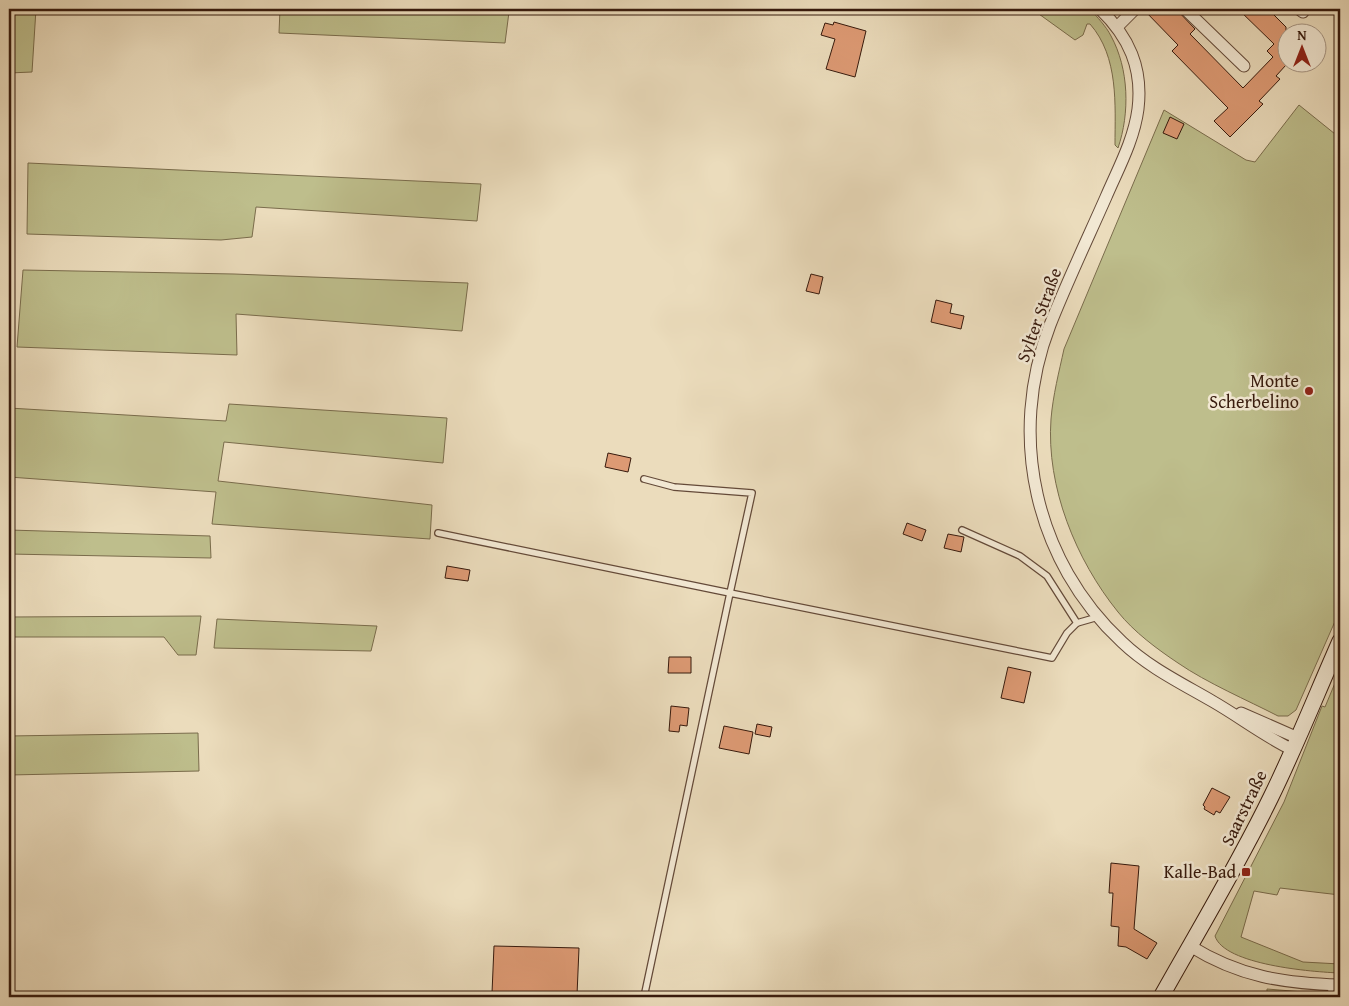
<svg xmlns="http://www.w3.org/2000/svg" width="1349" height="1006" font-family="'Gentium Book Plus',serif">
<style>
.green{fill:#bebe8c;stroke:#7a6c4c}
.building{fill:#dd9a74;stroke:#371a0d}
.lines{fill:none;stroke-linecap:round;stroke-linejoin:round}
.lane-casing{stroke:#644a39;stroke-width:8}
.street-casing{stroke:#644a39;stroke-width:13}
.secondary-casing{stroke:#371a0d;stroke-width:17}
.lane{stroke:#f2e8d3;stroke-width:5.5}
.street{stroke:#f2e8d3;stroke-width:11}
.secondary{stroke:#f2e8d3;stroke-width:15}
.poi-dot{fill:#8f2418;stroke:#f2e8d3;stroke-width:2}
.labels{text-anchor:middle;stroke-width:5;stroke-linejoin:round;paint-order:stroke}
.street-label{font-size:18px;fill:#371a0d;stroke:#f2e8d3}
.poi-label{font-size:18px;fill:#371a0d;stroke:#f2e8d3;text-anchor:end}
</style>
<rect width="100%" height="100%" fill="#ebdcbc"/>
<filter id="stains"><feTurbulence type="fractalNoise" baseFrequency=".004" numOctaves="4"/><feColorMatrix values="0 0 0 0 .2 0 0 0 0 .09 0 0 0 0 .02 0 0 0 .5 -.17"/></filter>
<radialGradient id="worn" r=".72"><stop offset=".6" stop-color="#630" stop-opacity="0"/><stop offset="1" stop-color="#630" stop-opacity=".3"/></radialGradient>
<!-- green -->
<g class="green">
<path d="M9,9H36L32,72L9,73Z"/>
<path d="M280,9L509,12L505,43L279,33Z"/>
<path d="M1032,9H1090C1097,17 1106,26 1111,36C1129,69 1130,113 1118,148L1115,145C1115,105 1119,57 1090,24H1087L1083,35L1075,40Z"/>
<path d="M1299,105L1340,138V610L1296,710L1288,716H1278C1247,700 1207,683 1178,663C1157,649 1134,632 1118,612C1076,560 1046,487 1051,419C1053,395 1059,372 1064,349L1164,110L1246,160L1255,162Z"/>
<path d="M28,163L481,184L477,221L256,207L252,237L221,240L27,234Z"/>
<path d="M23,270L234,274L468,283L462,331L236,314L237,355L17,347Z"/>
<path d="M229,404L447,418L443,463L224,442L218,481L432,505L430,539L212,524L216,492L9,477V408L226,421Z"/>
<path d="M9,530L210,536L211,558L9,554Z"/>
<path d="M201,616L196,655H178L164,637H9V617Z"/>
<path d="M217,619L376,626H377L371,651L214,648Z"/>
<path d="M1340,671V895L1280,888L1277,895L1254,891L1241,937L1303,962L1340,964V973C1313,972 1224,965 1215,936L1284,802L1322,706L1325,707Z"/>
<path d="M198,733L199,771L9,775V736Z"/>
<path d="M1267,989L1328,994V997H1267Z"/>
</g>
<!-- building -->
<g class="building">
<path d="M1143,9H1176L1195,29L1190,34L1243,88L1273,57L1267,51L1274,44L1238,9H1268L1286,27V65L1276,76L1280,79L1259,101L1263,104L1230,137L1214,121L1228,108L1172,51L1178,45Z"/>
<path d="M834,22L866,31L855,77L826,69L835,39L821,35L825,23L833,25Z"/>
<path d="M1170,117L1184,124L1177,139L1163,133Z"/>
<path d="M811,274L823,277L819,294L806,291Z"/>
<path d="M936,300L952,304L950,313L964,316L961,329L931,322Z"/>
<path d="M608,453L631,458L628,472L605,467Z"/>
<path d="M907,523L926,530L922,541L903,534Z"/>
<path d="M948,534L964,537L961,552L944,548Z"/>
<path d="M447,566L470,570L468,581L445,578Z"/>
<path d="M669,657H691V673H668Z"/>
<path d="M1008,667L1031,672L1024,703L1001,698Z"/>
<path d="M671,706L689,708L687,726L680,725L679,732L669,731Z"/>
<path d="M757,724L772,727L770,737L755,734Z"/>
<path d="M724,726L753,732L749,754L719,748Z"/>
<path d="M1212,788L1230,797L1220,813L1216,811L1214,815L1204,809L1205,807L1203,805Z"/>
<path d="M1111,863L1139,866L1134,929L1157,943L1147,959L1126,947L1118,946L1119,927L1111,926L1113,893H1109Z"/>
<path d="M494,946L579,948L577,995L542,994L541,997H494V993H492Z"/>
</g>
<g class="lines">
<!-- lane casing -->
<g class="lane-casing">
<g id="lane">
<path d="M962,530L1020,556L1047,576L1077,623L1098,617"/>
<path d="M438,533L730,593L752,493L674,487L644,479"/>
<path d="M644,997L730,593L1052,658L1067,633L1077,623"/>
<path d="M1331,997V985"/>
</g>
</g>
<!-- street casing -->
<g class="street-casing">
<g id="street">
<path d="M1100,9C1129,37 1143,68 1138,109C1134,140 1118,169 1106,197C1087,240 1067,282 1050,325C1007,436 1035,561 1122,642C1148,667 1181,683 1212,701C1240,717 1264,736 1293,750"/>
<path d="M1185,9L1244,66"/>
<path d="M1299,9L1303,12"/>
<path d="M1118,26L1135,9"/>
<path d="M1241,713L1298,738"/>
<path d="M1190,946C1240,977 1283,983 1340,985"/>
</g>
</g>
<!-- secondary casing -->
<g class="secondary-casing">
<path id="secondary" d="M1161,997C1198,931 1238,865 1271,797C1296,746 1317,693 1340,641"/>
</g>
<!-- lane -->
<use href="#lane" class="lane"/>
<!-- street -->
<use href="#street" class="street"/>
<!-- secondary -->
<use href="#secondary" class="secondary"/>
</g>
<!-- markers -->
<g class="poi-dot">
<circle cx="1309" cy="391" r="5"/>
<rect x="1241" y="867" width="10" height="10" rx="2.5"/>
</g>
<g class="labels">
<!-- street labels -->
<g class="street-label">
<text transform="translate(1039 315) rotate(-70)" y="6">Sylter Straße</text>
<text transform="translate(1244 808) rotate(-64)" y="6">Saarstraße</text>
</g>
<!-- poi labels -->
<g class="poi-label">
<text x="1299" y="387">Monte<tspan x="1299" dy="21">Scherbelino</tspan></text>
<text x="1236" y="878">Kalle-Bad</text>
</g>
</g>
<!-- margin -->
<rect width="1349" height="1006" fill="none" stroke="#ebdcbc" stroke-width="30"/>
<rect x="10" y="10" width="1329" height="986" fill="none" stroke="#371a0d" stroke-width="2.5"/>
<rect x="15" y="15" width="1319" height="976" fill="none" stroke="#371a0d"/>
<!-- north arrow -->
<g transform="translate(1302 48)"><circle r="24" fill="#f2e8d3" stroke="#a79684"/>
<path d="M0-4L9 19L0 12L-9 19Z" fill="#8f2418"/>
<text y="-8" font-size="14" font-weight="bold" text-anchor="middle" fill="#371a0d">N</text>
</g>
<rect width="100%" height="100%" filter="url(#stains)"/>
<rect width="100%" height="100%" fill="url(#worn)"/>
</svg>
